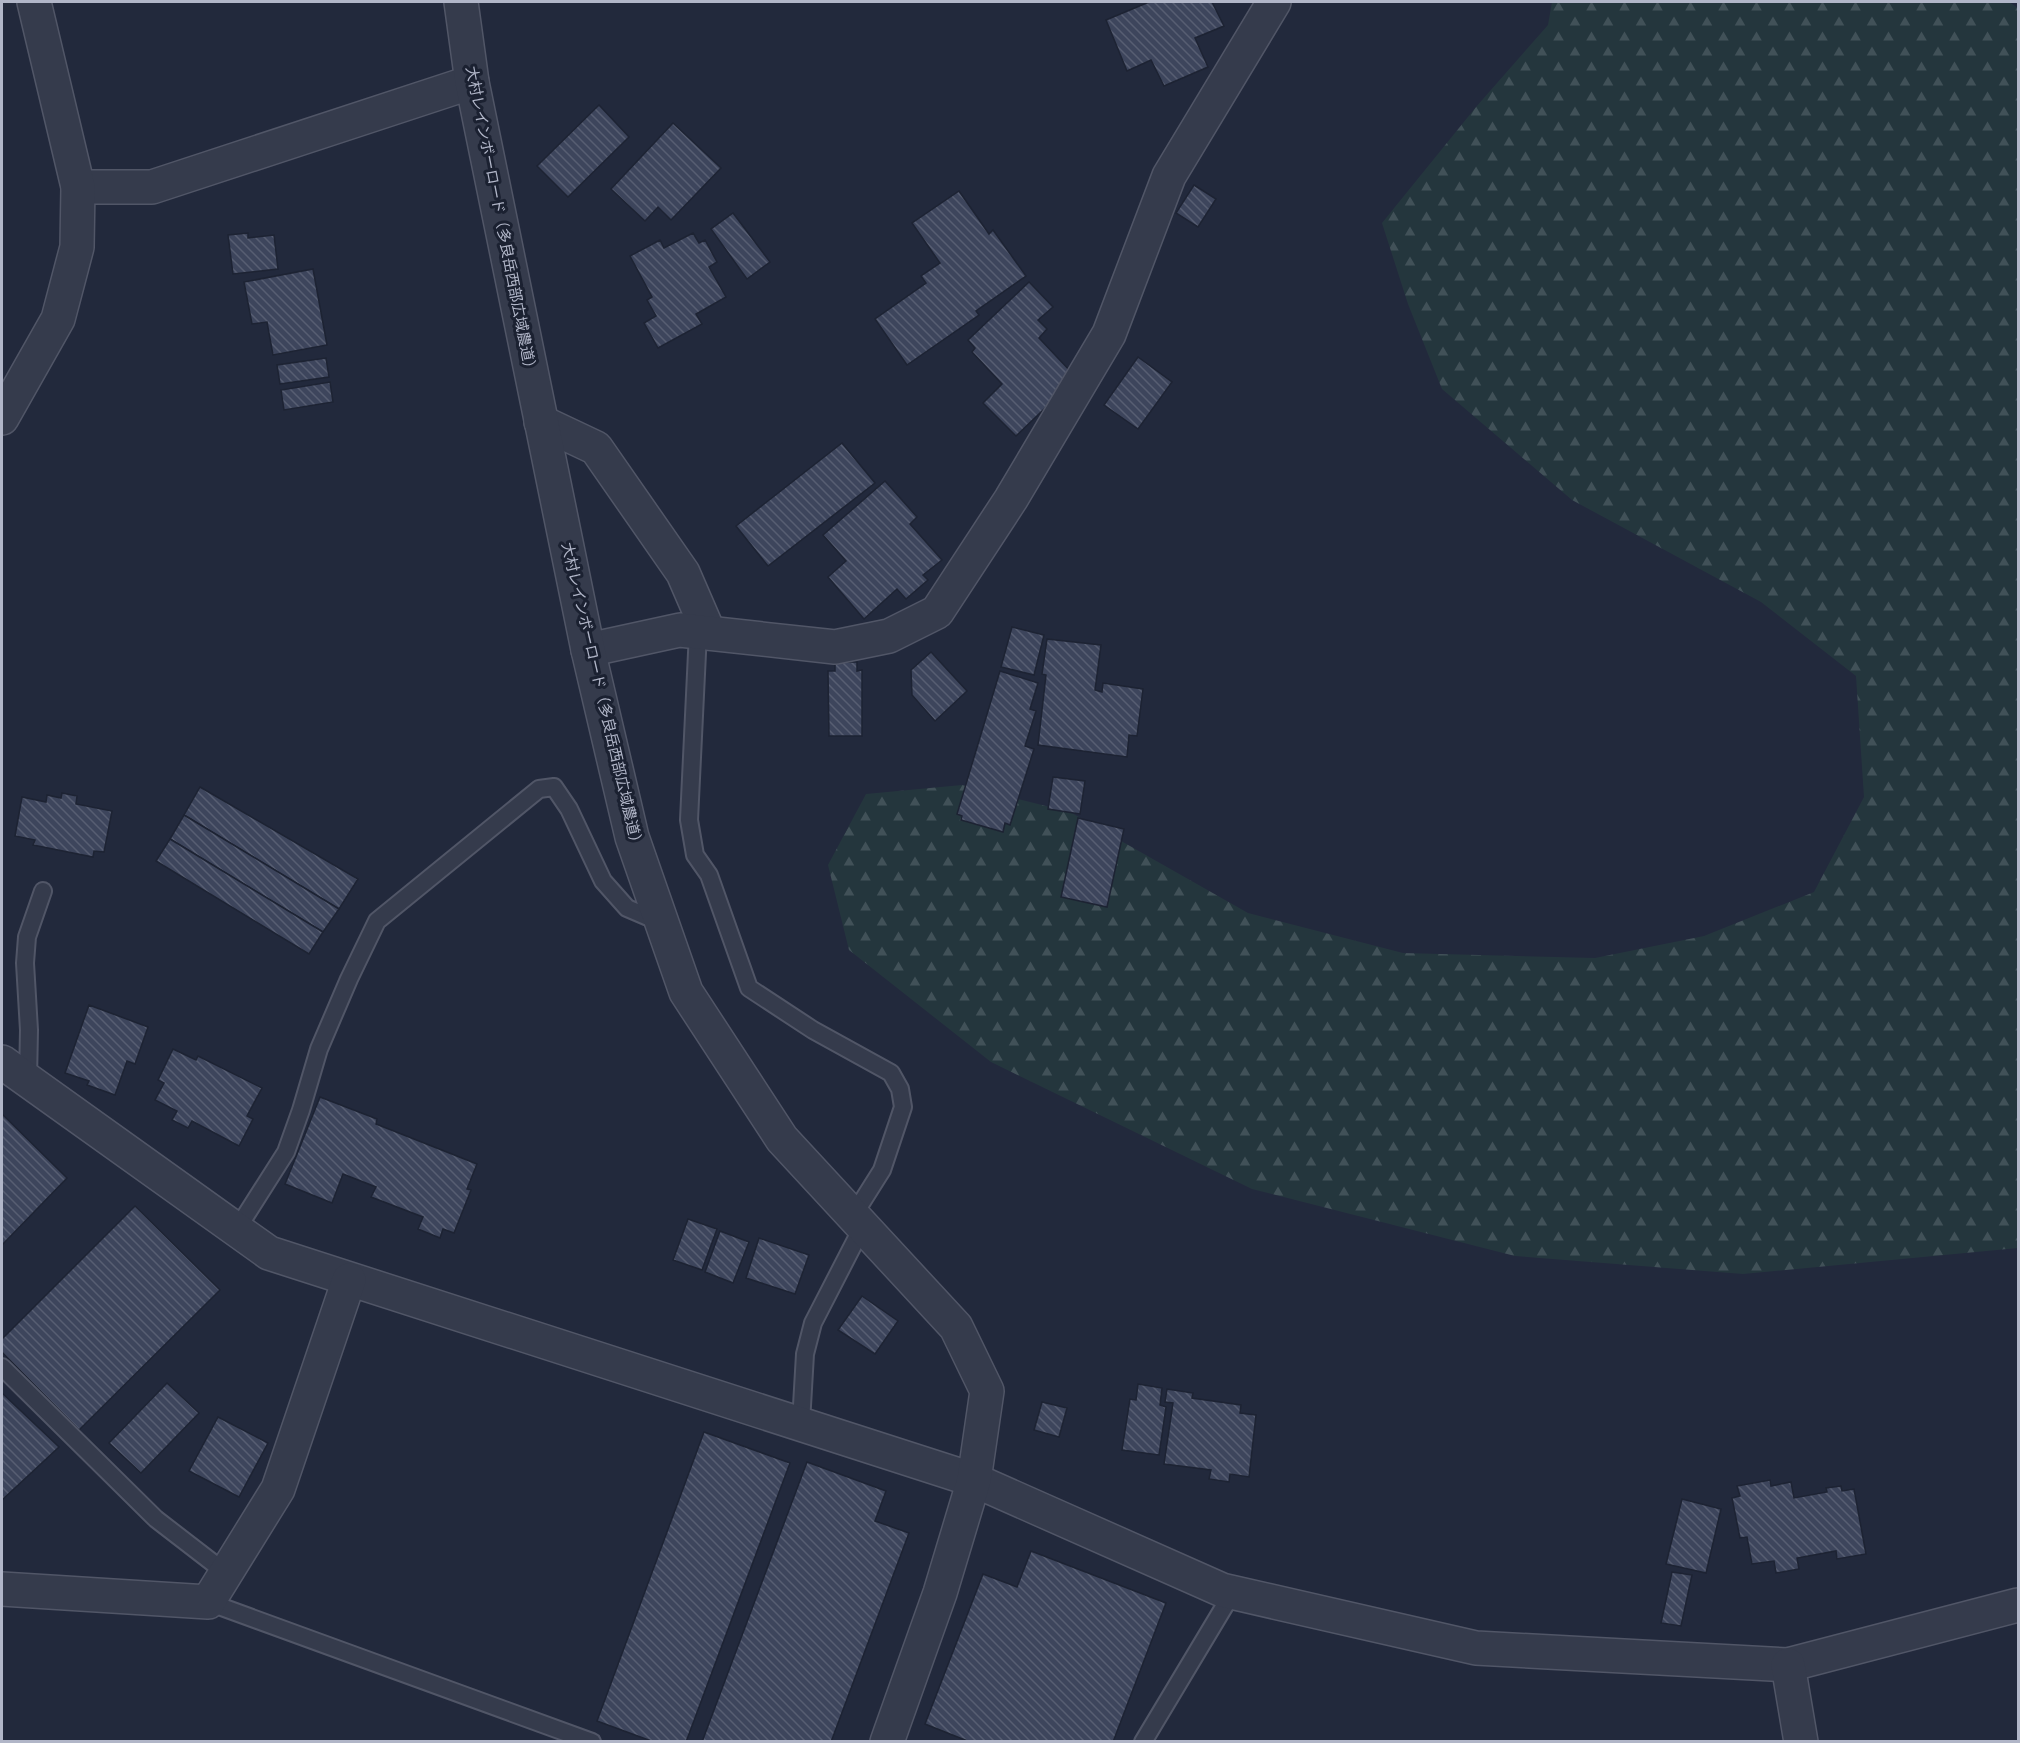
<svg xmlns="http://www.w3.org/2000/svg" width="2020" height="1743" font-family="Rubik,'Noto Sans JP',sans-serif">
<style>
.forest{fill:url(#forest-firs)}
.building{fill:url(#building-back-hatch);stroke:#1d2333;stroke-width:1.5}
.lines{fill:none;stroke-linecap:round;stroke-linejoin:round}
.service-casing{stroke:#515667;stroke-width:20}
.minor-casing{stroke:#515667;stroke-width:36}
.tertiary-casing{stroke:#515667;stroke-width:36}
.service{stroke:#353b4c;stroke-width:16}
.minor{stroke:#353b4c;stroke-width:33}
.tertiary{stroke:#353b4c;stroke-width:33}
.labels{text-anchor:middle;stroke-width:6;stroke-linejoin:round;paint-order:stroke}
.street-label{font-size:15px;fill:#b1b6c8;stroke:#1b2131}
</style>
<defs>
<pattern id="forest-firs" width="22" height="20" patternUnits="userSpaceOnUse" patternTransform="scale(1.5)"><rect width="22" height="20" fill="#24363d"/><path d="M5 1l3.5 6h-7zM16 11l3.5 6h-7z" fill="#415158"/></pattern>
<pattern id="building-back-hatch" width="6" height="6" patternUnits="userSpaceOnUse" patternTransform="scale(1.5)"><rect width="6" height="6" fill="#3d455c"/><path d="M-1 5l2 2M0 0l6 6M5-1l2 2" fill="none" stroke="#575e72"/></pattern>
</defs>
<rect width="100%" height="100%" fill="#22293c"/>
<!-- forest -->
<path class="forest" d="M1552,2H2009L2018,8V1248L1743,1274L1515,1256L1252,1189L991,1062L849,950L828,865L866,794L962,785L1070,812L1248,913L1403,953L1595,958L1704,936L1814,892L1864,797L1856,676L1761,602L1572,500L1442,389L1408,304L1382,223L1476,107L1548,25Z"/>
<!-- building -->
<g class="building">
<path d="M1149,2H1212L1224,26L1195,38L1208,67L1164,86L1151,60L1127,71L1106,20Z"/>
<path d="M599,105L629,137L568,197L537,166Z"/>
<path d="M673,123L721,168L671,220L658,207L645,221L611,189Z"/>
<path d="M1194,185L1216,199L1198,227L1176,213Z"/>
<path d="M959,191L989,234L993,230L1026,276L976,311L979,315L907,365L875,319L926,283L921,276L940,263L912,223Z"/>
<path d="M733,213L770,262L747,279L711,229Z"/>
<path d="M248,233V238L274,235L278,269L233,274L228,235Z"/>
<path d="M693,233L699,243L705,240L717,262L709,267L726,297L696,314L702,324L658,348L644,323L656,316L647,300L652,297L630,256L660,240L664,248Z"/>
<path d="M313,269L327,345L273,355L267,322L252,324L244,282Z"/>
<path d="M1029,282L1053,307L1038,320L1047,329L1039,338L1073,374L1065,389L1016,436L983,403L1002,384L972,352L975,348L968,340Z"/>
<path d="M1138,357L1172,382L1138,429L1104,405Z"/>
<path d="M326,358L329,377L280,384L277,365Z"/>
<path d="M330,382L333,402L284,410L281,390Z"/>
<path d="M842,443L875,483L768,566L736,526Z"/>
<path d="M885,481L917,517L910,524L942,560L923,575L928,580L906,599L897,589L864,619L828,577L846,561L823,535Z"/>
<path d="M1012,627L1044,635L1034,675L1001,667Z"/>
<path d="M1047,639L1101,645L1095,690L1102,692L1103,683L1143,689L1137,736L1129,735L1127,757L1038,745L1046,675L1042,674Z"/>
<path d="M931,652L967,691L935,721L912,695L911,670Z"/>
<path d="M835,662H857V671L862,670V736H829L828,671H835Z"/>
<path d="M1000,671L1038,683L1030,709L1036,711L1025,746L1034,749L1010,825L1005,823L1003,832L961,820L962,816L957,814Z"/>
<path d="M1053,777L1085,781L1080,814L1048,809Z"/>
<path d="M200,787L358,879L339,909L184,815Z"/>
<path d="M62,793L77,796L76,804L112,811L104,852L94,851L93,857L33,845L35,840L15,836L22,797L46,802L47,795L61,798Z"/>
<path d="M184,815L339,909L323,932L170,839Z"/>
<path d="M1078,818L1124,829L1107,907L1061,897Z"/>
<path d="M170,839L323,932L309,954L156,861Z"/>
<path d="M89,1005L148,1027L135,1064L127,1061L115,1095L87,1085L89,1081L65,1073Z"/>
<path d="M173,1049L196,1060L198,1056L262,1088L247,1116L253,1119L239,1146L192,1121L188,1128L172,1120L177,1111L155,1100L164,1083L158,1080Z"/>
<path d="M320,1097L377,1119L376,1124L477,1164L467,1189L471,1190L454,1233L443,1229L440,1238L418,1229L423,1217L371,1197L376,1187L343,1174L332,1203L285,1184Z"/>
<path d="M2,1114L67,1178L2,1245Z"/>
<path d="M135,1206L220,1290L79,1430L2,1352V1339Z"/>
<path d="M688,1219L717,1229L702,1270L673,1260Z"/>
<path d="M720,1231L749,1242L733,1283L705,1272Z"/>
<path d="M759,1238L809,1255L795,1294L746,1278Z"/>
<path d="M862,1296L898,1321L875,1354L838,1330Z"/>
<path d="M167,1383L199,1413L141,1473L109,1443Z"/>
<path d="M1138,1384L1162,1388L1160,1405L1166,1407L1159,1455L1122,1450L1130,1399L1136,1400Z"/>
<path d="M1167,1389L1193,1393L1192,1398L1241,1405L1240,1413L1256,1415L1249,1477L1230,1474L1229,1482L1209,1479L1211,1470L1164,1464L1173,1403L1165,1402Z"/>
<path d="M2,1393L59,1447L2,1500Z"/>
<path d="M1042,1402L1067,1408L1059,1437L1034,1430Z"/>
<path d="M218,1417L268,1443L239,1497L189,1471Z"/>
<path d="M704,1432L790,1463L686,1742H654L597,1721Z"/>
<path d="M807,1462L886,1491L875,1521L909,1533L831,1742H702Z"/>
<path d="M1770,1480L1771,1486L1791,1482L1794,1498L1827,1492L1826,1488L1841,1486L1842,1491L1854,1489L1866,1554L1837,1559L1836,1551L1797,1558L1799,1569L1776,1573L1774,1561L1752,1564L1747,1537L1740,1538L1732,1498L1740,1496L1737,1486Z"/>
<path d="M1682,1499L1721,1509L1706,1573L1666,1564Z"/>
<path d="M1031,1551L1166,1603L1113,1742H970L925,1724L983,1574L1017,1587Z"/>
<path d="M1672,1572L1692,1575L1681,1626L1661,1623Z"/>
</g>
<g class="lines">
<!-- service casing -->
<g class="service-casing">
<g id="service">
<path d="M698,632L689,820L695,855L709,875L749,988L813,1030L891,1073L900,1089L903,1107L882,1170L853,1216"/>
<path d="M28,1079L29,1030L25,963L27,937L43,891"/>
<path d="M237,1229L286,1152L301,1110L319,1049L349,979L377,921L539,789L554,787L569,809L603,881L627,908L662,923"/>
<path d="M2,1367L156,1519L226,1573"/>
<path d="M801,1423L805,1354L813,1323L863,1226"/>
<path d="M208,1602L592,1742"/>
<path d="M1143,1742L1233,1592"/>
</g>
</g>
<!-- minor casing -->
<g class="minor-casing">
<g id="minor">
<path d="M78,187H152L472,82"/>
<path d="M2,418L58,319L77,247L78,187L34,2"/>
<path d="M541,422L596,448L683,573L709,633"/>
<path d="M588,650L680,630L835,647L889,636L937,612L1011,499L1109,334L1169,176L1274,2"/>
<path d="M2,1062L269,1253L974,1480L1222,1590L1476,1648L1788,1665L2018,1605"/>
<path d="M2,1589L208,1602L278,1489L349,1280"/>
<path d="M1788,1665L1801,1742"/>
</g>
</g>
<!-- tertiary casing -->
<g class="tertiary-casing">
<path id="tertiary" d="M461,2L472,82L588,650L632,837L686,992L782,1139L956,1327L987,1391L974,1480L940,1593L887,1742"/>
</g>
<!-- service -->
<use href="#service" class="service"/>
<!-- minor -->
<use href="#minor" class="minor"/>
<!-- tertiary -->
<use href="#tertiary" class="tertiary"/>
</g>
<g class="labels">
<!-- street labels -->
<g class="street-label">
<text transform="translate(501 221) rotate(79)" y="5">大村レインボーロード（多良岳西部広域農道）</text>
<text transform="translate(602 696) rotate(77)" y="5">大村レインボーロード（多良岳西部広域農道）</text>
</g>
</g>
<!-- border -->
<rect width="2020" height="1743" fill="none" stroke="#b1b6c8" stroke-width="6"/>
</svg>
